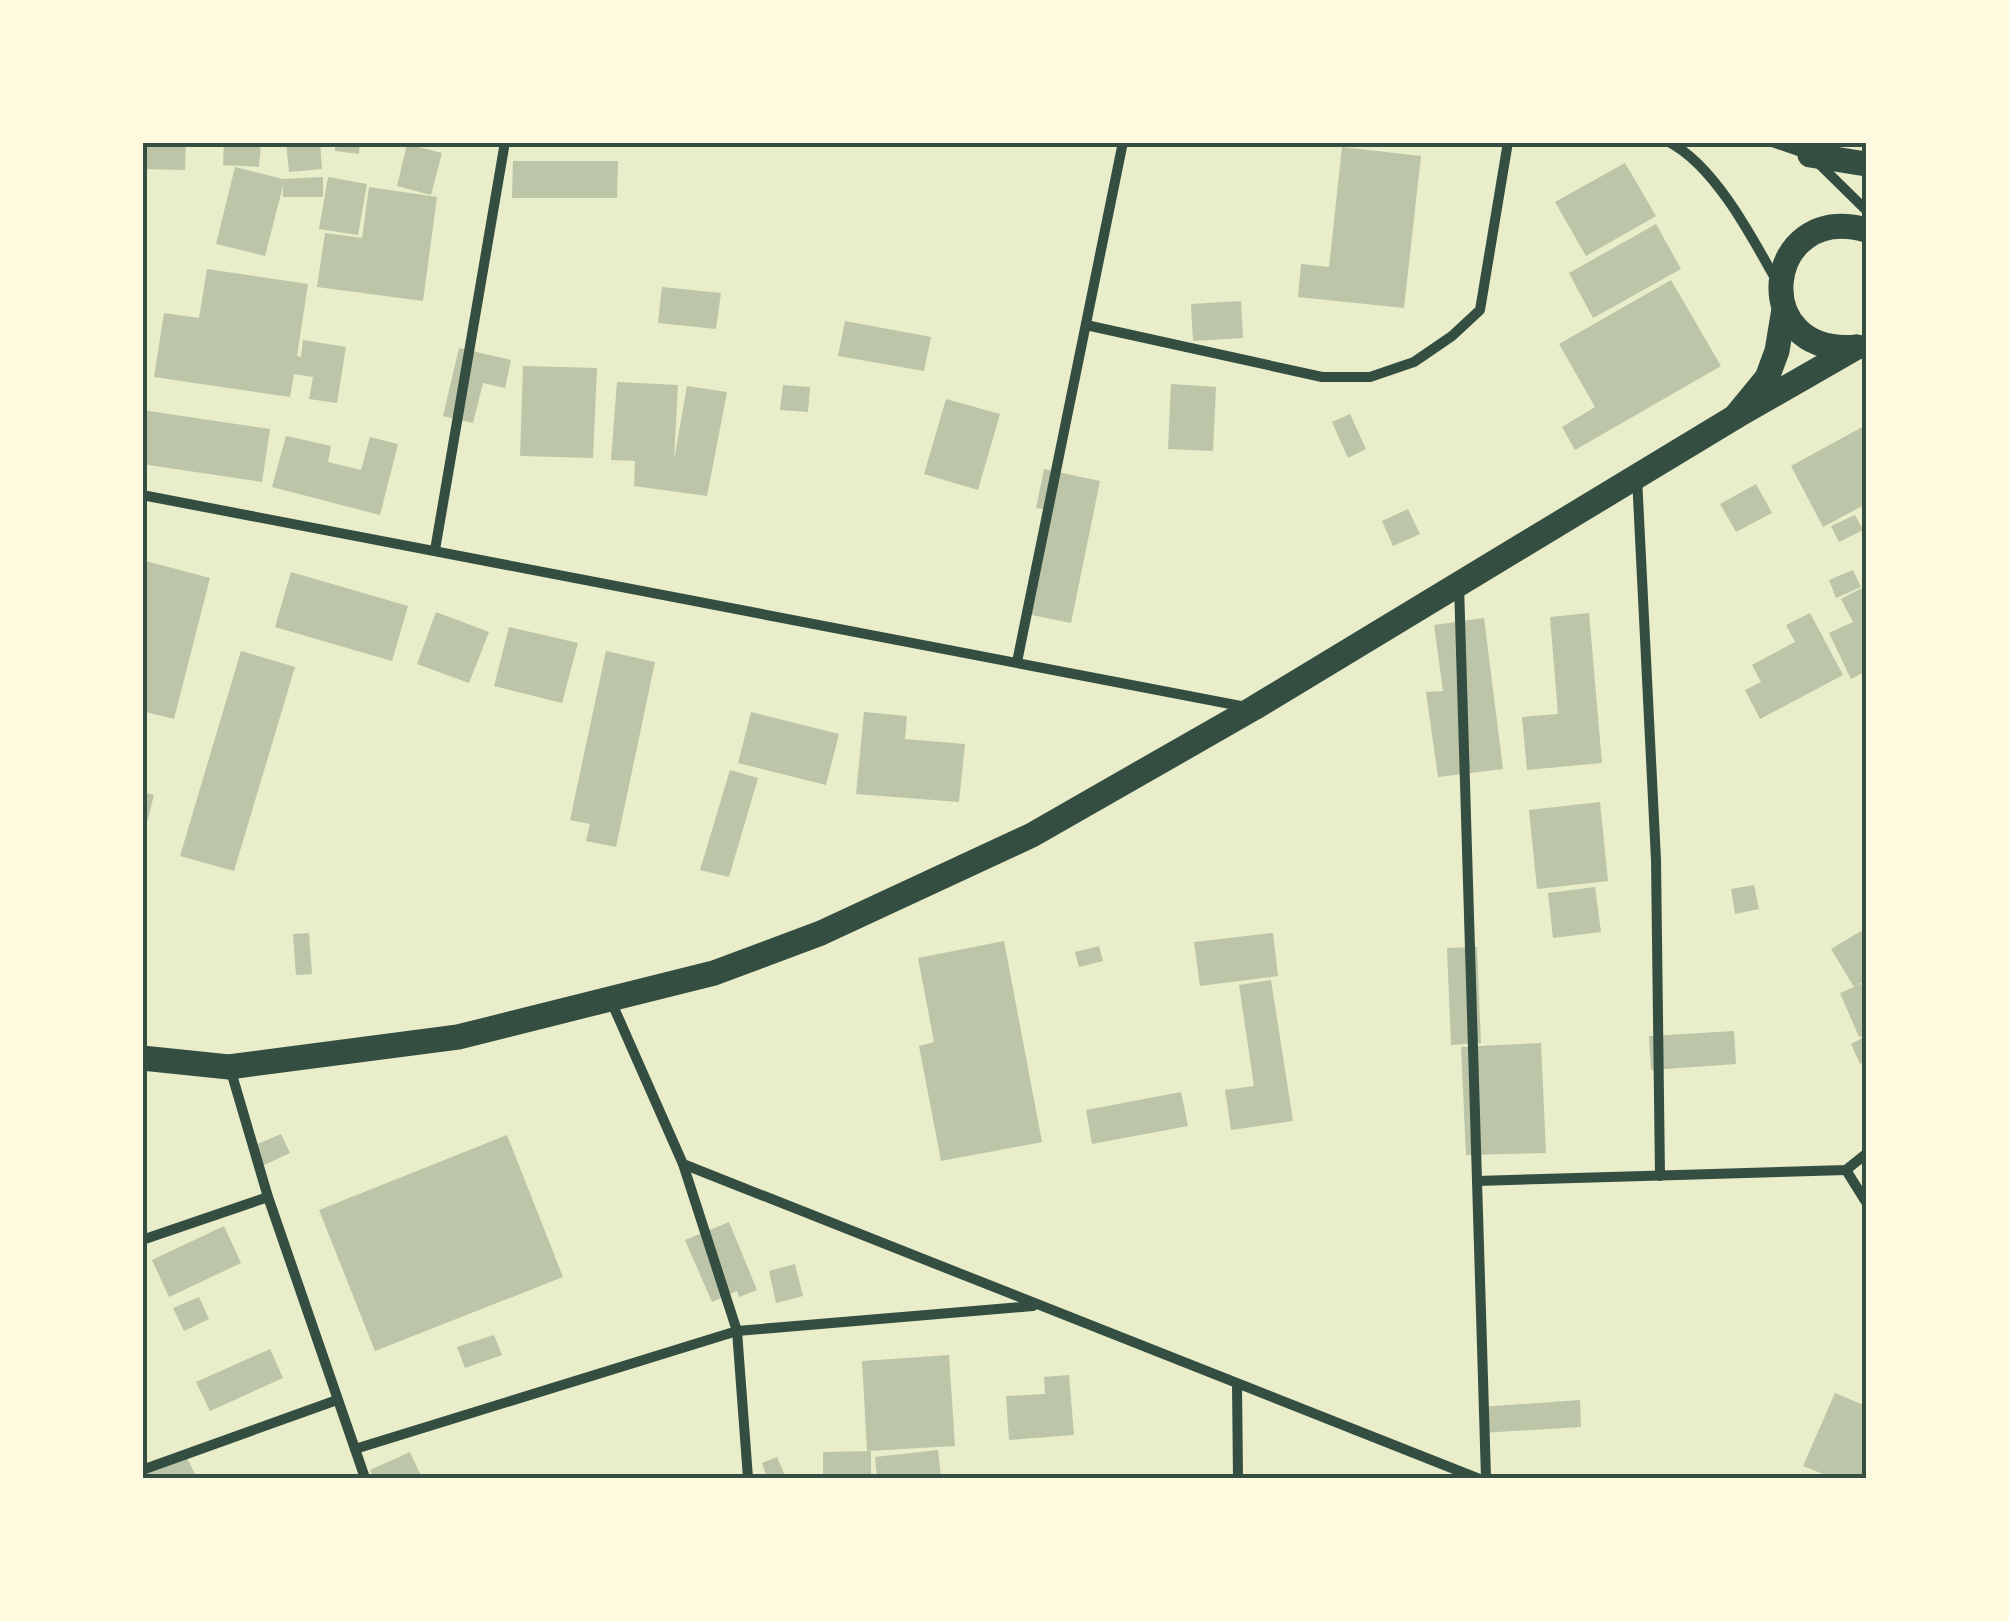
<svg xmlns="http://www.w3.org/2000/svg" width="2009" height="1621" font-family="'Exo 2',sans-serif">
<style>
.building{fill:#bcc5a7}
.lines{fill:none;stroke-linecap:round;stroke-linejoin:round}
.minor{stroke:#344e41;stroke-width:10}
.primary{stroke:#344e41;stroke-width:25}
.neatline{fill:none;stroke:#344e41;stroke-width:4}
</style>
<rect width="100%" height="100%" fill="#e9edc9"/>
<!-- building -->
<g class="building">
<path d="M142,142H186L185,170L142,169Z"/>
<path d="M224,142L261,144L259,167L223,165Z"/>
<path d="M286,142H320L322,169L289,172Z"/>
<path d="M335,142H360L359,154L335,151Z"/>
<path d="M407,144L442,153L431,195L397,186Z"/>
<path d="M1342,147L1421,156L1404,308L1298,297L1301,264L1329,267Z"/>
<path d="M513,161H618L617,198H512Z"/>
<path d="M1625,163L1656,216L1586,256L1555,202Z"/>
<path d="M235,167L283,179L323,177V197H283V186L265,256L216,244Z"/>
<path d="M328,177L367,184L358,235L319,229Z"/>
<path d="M369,187L437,197L423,301L317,287L325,233L362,238Z"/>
<path d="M1656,224L1681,269L1593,318L1569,273Z"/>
<path d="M207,269L308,284L297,356L301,357L303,340L346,347L337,403L309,399L313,377L294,374L290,397L154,377L164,313L199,318Z"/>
<path d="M1671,280L1721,366L1575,450L1562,427L1595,407L1559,344Z"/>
<path d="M662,287L721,293L716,329L658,323Z"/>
<path d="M1241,301L1243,338L1193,341L1191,304Z"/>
<path d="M845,321L931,337L924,371L838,356Z"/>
<path d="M459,348L511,360L505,388L483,383L473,423L443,416Z"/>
<path d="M523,366L597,368L593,458L520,456Z"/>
<path d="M617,382L678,385L674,460L687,386L727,392L707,496L634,486L635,461L611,460Z"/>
<path d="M1171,384L1216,387L1213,451L1168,449Z"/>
<path d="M783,385L810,387L808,412L780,410Z"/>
<path d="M946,399L1000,414L978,490L924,474Z"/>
<path d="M142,410L270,429L262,482L142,464Z"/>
<path d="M1350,414L1366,449L1348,458L1332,422Z"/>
<path d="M1866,425V504L1823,527L1791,466Z"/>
<path d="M286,436L331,446L328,462L361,470L370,437L398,444L380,515L272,487Z"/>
<path d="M1044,469L1100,481L1071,623L1022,613L1044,509L1036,508Z"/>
<path d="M1756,484L1772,513L1736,532L1720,504Z"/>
<path d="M1408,509L1420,534L1393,546L1382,521Z"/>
<path d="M1855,515L1863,530L1839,542L1831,526Z"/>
<path d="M142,560L210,578L174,719L142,711Z"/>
<path d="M1853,570L1861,587L1836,598L1829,580Z"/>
<path d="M291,572L408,606L392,661L275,627Z"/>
<path d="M1866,586V671L1851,679L1829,633L1853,622L1841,599Z"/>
<path d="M436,612L489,632L469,683L417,664Z"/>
<path d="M1589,613L1602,763L1527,770L1522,717L1558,714L1550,617Z"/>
<path d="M1810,613L1843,675L1760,719L1745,690L1761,682L1752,665L1795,642L1786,625Z"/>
<path d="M1484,618L1503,769L1438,777L1426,692L1443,691L1434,625Z"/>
<path d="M509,627L578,643L562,703L494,686Z"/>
<path d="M241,651L295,667L234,871L180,856Z"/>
<path d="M606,651L655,662L616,847L586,841L590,824L570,820Z"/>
<path d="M751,712L839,734L826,785L738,763Z"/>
<path d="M864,712L907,716L905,739L965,744L959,802L856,794Z"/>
<path d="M730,770L758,778L729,877L700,870Z"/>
<path d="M142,792L154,795L144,834H142Z"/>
<path d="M1600,802L1608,881L1537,889L1529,810Z"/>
<path d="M1754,885L1759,909L1735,914L1731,889Z"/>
<path d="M1595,887L1601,932L1553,938L1548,893Z"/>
<path d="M1861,931L1866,939V980L1856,986L1866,982V1034L1859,1037L1840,993L1854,987L1831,949Z"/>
<path d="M309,933L312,974L296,975L293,934Z"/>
<path d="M1273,933L1278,976L1200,986L1194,942Z"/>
<path d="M1004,941L1042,1142L941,1161L919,1046L934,1042L918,958Z"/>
<path d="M1099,946L1103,961L1079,967L1075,952Z"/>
<path d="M1477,947L1481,1043L1451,1045L1447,948Z"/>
<path d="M1271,980L1293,1121L1231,1130L1225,1090L1254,1086L1239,985Z"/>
<path d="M1734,1031L1736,1064L1651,1070L1649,1036Z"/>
<path d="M1866,1036V1061L1860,1064L1851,1044Z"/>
<path d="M1541,1043L1546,1153L1466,1155L1461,1047Z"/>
<path d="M1181,1092L1188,1126L1092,1144L1086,1110Z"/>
<path d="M281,1134L290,1153L264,1165L255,1145Z"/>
<path d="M507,1135L563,1277L375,1351L319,1210Z"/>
<path d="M729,1222L757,1290L739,1297L737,1291L712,1302L685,1240Z"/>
<path d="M224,1226L241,1263L169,1297L152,1260Z"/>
<path d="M795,1264L803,1296L776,1303L769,1271Z"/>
<path d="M199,1297L209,1319L184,1331L173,1308Z"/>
<path d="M494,1335L502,1355L465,1368L457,1347Z"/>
<path d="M270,1349L283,1378L210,1411L196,1382Z"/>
<path d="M949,1355L955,1446L867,1451L862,1361Z"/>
<path d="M1069,1375L1074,1435L1009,1440L1006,1396L1045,1394L1044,1377Z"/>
<path d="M1835,1393L1866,1406V1478H1833L1803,1466Z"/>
<path d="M1580,1400L1581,1427L1481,1433L1479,1407Z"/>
<path d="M938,1450L941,1478H877L875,1457Z"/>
<path d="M871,1451V1478H823V1452Z"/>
<path d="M410,1452L422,1478H374L370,1470Z"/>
<path d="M186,1456L197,1478H142V1476Z"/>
<path d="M777,1457L786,1478H767L762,1463Z"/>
</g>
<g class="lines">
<!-- minor -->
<g class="minor">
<path d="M1669,142C1715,166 1752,237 1777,282"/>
<path d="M1772,142L1810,155L1866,210"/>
<path d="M1086,325L1322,377H1370L1414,362L1452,336L1480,310L1508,142"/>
<path d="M1637,477L1656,860L1660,1176"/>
<path d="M142,495L1246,707"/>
<path d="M435,550L505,142"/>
<path d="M1459,585L1486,1478"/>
<path d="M1017,662L1123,142"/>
<path d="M611,1001L683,1164L737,1331L748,1478"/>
<path d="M230,1068L268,1197L365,1478"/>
<path d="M683,1164L1477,1478"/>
<path d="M1846,1170L1866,1202"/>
<path d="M1477,1181L1846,1170L1866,1154"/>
<path d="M142,1240L268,1197"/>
<path d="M1237,1384L1238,1478"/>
<path d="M355,1449L737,1331L1033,1306"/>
<path d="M142,1470L337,1400"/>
</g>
<!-- primary -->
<g class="primary">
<path d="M1810,155L1866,164"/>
<path d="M1784,309L1777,351L1767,378L1735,417L1857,347"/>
<path d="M1857,347C1746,358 1763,201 1866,230"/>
<path d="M142,1058L229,1067L458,1037L714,973L821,933L1032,835L1254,708L1735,417"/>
</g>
</g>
<!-- border -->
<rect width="2009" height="1621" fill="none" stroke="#fefae0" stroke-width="290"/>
<rect x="145" y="145" width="1719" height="1331" class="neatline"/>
</svg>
